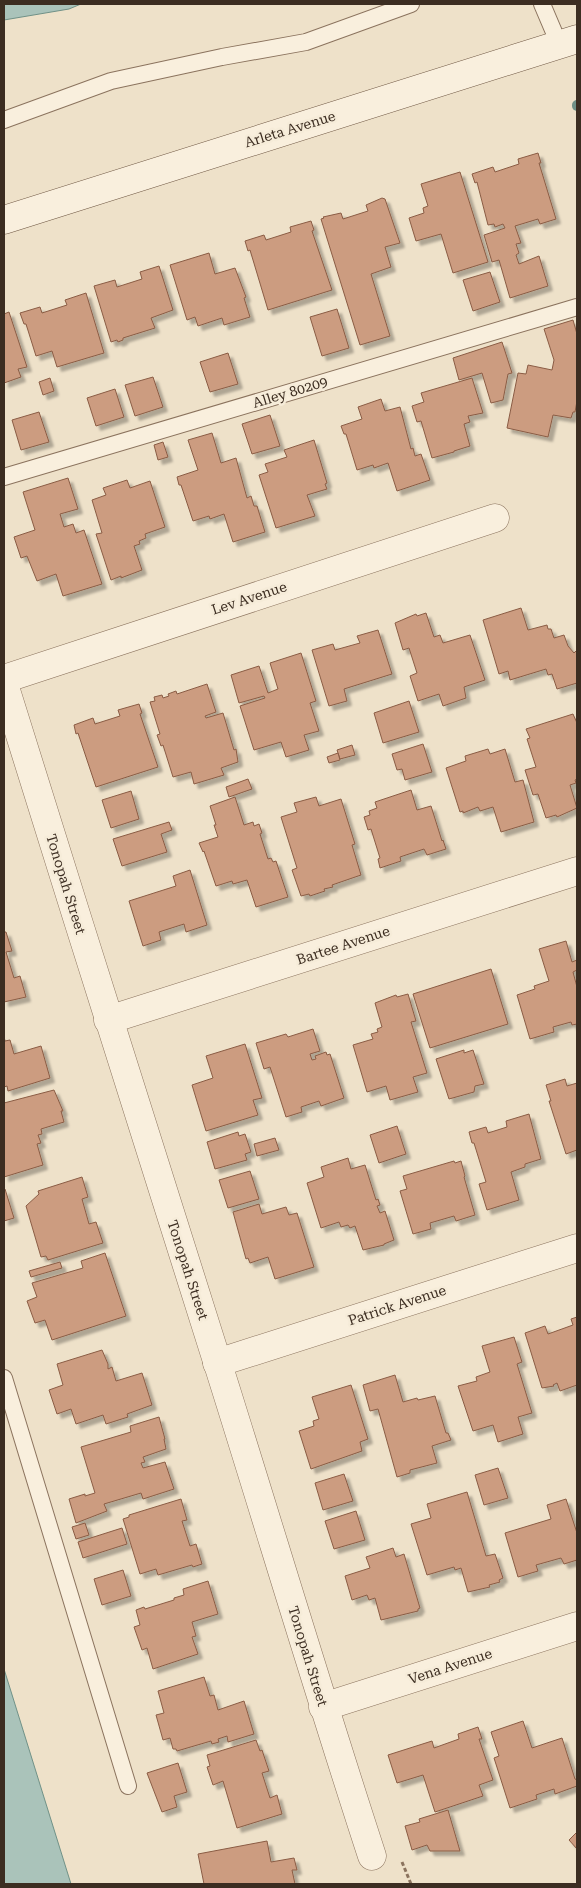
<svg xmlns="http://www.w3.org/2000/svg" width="581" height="1888" font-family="'Roboto Serif',serif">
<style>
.water{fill:#aac3ba;stroke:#709187}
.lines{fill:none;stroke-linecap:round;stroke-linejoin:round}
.stream{stroke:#709187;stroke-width:10}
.building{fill:#cc9c80;stroke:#8a5c44;filter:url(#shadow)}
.service-casing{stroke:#8b735e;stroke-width:18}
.minor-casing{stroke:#8b735e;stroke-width:29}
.secondary-casing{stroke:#6d5541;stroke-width:29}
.path{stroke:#8b735e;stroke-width:3;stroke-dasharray:4 2.5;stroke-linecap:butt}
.service{stroke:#f9efdd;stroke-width:16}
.minor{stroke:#f9efdd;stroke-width:28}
.secondary{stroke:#f9efdd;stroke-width:28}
.labels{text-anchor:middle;stroke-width:5;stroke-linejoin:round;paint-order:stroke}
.street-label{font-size:14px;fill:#3c2d21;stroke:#f6ecd9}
</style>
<defs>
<filter id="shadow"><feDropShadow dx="4.5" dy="4.5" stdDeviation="1" flood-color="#0004"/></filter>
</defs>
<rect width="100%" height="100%" fill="#eee1c9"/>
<!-- water -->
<g class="water">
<path d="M4,4H81L69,9L4,20Z"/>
<path d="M4,1669L71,1884H4Z"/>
</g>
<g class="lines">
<!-- stream -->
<path class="stream" d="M577,105V106"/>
</g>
<!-- building -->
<g class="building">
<path d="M538,153L541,163H539L556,219L540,224L538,219L515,226L521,243L516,244L519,253L516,255L519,264L539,256L548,286L510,298L499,260L492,262L484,235L505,228L503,224L495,227L494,224L488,225L477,182L475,183L472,174L493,167L495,172L519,164L518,159Z"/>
<path d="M460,172L488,262L453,273L441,234L416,241L409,218L424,213L423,208L428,206L421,184Z"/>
<path d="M382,198L385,199L400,243L385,247L391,267L371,274L390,336L360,345L321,219L324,218L323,217L341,213L343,219L368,211L366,205Z"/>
<path d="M311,221L314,230L312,231L332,290L268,310L250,250L248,251L245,241L264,235L266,240L291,232L290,227Z"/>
<path d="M209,253L215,274L235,268L246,297L244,298L250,317L224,325L222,318L198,326L195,317L187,320L170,265Z"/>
<path d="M159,266L173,310L151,318L155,328L123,338V340L118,342L117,340L111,342L94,286L115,280L117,287L142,279L140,272Z"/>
<path d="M490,272L500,302L473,311L463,280Z"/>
<path d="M86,293L104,353L57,367L52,351L36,356L26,324H24L20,313L40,307L42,313L67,305L65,300Z"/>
<path d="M337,309L349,348L322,356L310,317Z"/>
<path d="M9,312L27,367L18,369L21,377L4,383V314Z"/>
<path d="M573,320L577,334V401L575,412H573L571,418L553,415L548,437L507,428L518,373L526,374L528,365L552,370L554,360L544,329Z"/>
<path d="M502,342L512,373L508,374L503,400L491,403L482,373L459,380L453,358Z"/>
<path d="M228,353L238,384L210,392L200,362Z"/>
<path d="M153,377L163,407L135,416L125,385Z"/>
<path d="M50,378L54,391L43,395L39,382Z"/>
<path d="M472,378L483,413L468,416L470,422L464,424L470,446L454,451V452L432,458L421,421L417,422L412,406L424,402L421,393Z"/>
<path d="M115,389L124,417L96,426L87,398Z"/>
<path d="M381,399L385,411L400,407L411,449L413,448L415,456L421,454L430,480L397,491L388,463L374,468L373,465L357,470L346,434H344L341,426L362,419L358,407Z"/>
<path d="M39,412L49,442L21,450L12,420Z"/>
<path d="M270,415L280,446L252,454L242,424Z"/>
<path d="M212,433L221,463L236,458L247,498L251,496L254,506H257L265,532L233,542L224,514L210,519L209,516L193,521L181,485H179L177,477L198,470L188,440Z"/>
<path d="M314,440L327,483L325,484L327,489L307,495L315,516L276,528L259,475L268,472L265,464L287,457L284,450Z"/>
<path d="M163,442L168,457L158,460L154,445Z"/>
<path d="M68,478L78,509L60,514L64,527L73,524L76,533L84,530L102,584L63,596L56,574L37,581L27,556L21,558L14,537L35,530L23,492Z"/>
<path d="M127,480L130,488L150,481L165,527L145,534L146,538L139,541L140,544L134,546L142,570L121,578V576L111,580L96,534L102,533L92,500L106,495L103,488Z"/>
<path d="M521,608L528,630L547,625L548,629H551L554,638L564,635L568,646L574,653L577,650V683L557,689L552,674L548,675L546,669L510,680L508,671L499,674L483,620Z"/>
<path d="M426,613L434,637L440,635L443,643L470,635L485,680L464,687L466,698L443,706L439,694L418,701L410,676L417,673L409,648L403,650L395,623L416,614L417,616Z"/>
<path d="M378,630L392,674L344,689L347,701L329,706L312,650L333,644L335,650L360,643L357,636Z"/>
<path d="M301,653L316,701L310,703L319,731L304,735L309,750L286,757L281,742L254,750L240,706L265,698L264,696L239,703L231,675L259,666L268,693L278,689L270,663Z"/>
<path d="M207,684L216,712L205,716L206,718L223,713L234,750L236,749L238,762L221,768L224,775L194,784L191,772L173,777L163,745L161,746L157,735L160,734L150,702L155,701L154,697L162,695L163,698L169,696L168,694L176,691L177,694Z"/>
<path d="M409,701L419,732L383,743L374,713Z"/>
<path d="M139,704L142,713L140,714L158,767L96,787L78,733L76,734L74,725L93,718L95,724L120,716L118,710Z"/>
<path d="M573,714L577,723V779L575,780L576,783L570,785L577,808L557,817L556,815L546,818L538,794L533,795L525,770L536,767L527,739L530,738L526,729Z"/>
<path d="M423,744L432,772L405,780L402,769L397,770L392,754Z"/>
<path d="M352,745L355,755L340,759L337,750Z"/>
<path d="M488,749L490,754L505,749L515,782L523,780L534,822L501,832L493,807L480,811L478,807L463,813V811L460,812L446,768L466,761L465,756Z"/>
<path d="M338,753L340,760L329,763L327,757Z"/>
<path d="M248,779L252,789L229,797L226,787Z"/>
<path d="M411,790L417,810L431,806L442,841L443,840L446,849L427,855L424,849L400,857L401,861L380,868L378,859L380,858L371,829L368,830L364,817L370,815L369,811L377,808L375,802Z"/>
<path d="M131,791L139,819L111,828L102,800Z"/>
<path d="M235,797L244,825L253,822L254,826L259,824L262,833L260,834L268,859L271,858L273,862L276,861L288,897L256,907L247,880L233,884L232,881L216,886L204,851L203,852L199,843L218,837L214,825H216L210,806Z"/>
<path d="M316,797L319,806L341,799L355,844L352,845L361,875L332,885L333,887L324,889L325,891L310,896L309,894L301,896L292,870L297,868L281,817L297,812L294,803Z"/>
<path d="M169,822L172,830L161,834L167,852L122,866L113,839Z"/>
<path d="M190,870L207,925L186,932L184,924L159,932L161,940L143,946L129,901L176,886L173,876Z"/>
<path d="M4,932H6L12,951L6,952L14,978L20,976L26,997L4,1002Z"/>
<path d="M566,941L572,962L577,960V970L573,972L577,987V1024L572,1025L571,1022L553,1027L554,1032L530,1039L517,995L535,989L534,986L549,981L539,949Z"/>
<path d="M491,969L508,1024L430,1048L413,994Z"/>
<path d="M408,994L416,1021L411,1022L427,1073L413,1077L418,1092L390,1100L386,1086L367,1092L353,1045L373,1039L371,1034L378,1032L377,1029L382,1027L375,1003L396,995L397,997Z"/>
<path d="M313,1029L320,1051L310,1054L312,1060L316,1059L315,1056L326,1052L327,1055L330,1054L344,1098L321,1106L319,1101L301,1107L302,1112L286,1117L270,1067L264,1069L256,1043L286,1034L288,1037Z"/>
<path d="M4,1036L5,1041L10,1040L14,1054L41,1046L50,1078L8,1091L7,1086L4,1087Z"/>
<path d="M245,1044L262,1098L253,1100L258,1115L206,1131L192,1085L213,1078L206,1056Z"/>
<path d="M464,1050V1053L473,1050L484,1084L475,1086L474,1092L449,1099L436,1059Z"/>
<path d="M565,1079L567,1086L577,1083V1150L566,1154L549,1101H551L546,1085Z"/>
<path d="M54,1090L63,1111H61L64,1122L41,1129L42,1134L38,1135L41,1143L37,1144L43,1165L4,1177V1103Z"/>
<path d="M529,1114L541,1159L525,1164V1167L511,1172L519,1200L487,1210L479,1184L486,1182L474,1143H472L469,1132L486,1127L488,1133L507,1127L506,1121Z"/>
<path d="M397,1126L406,1154L379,1163L370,1135Z"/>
<path d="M238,1132L239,1136L245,1134L251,1152L245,1154L247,1160L215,1169L207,1142Z"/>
<path d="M275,1138L279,1150L257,1156L254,1144Z"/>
<path d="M348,1158L351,1169L365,1165L376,1200L378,1199L380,1205L377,1206L380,1213L385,1211L394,1240L384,1244V1245L363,1250L355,1226L350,1228L348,1225L341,1227L339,1222L321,1228L307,1183L324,1177L321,1167Z"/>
<path d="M454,1161L455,1163L461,1161L465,1176L464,1177L475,1215L456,1221L454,1216L430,1223L431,1229L413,1234L400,1191L407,1189L403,1176Z"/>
<path d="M250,1171L259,1199L228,1208L219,1180Z"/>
<path d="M82,1177L88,1197L82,1199L89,1224L96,1222L103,1243L48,1260L46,1256L41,1257L26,1206L39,1194L38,1191Z"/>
<path d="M5,1189L14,1218L4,1221V1190Z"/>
<path d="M259,1204L262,1214L286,1207L289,1215L297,1213L314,1267L275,1279L268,1257L250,1263L248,1258L246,1259L233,1212Z"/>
<path d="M105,1253L126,1316L52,1340L45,1320L35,1323L27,1301L37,1297L32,1283L83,1268L81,1261Z"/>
<path d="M60,1262L62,1268L31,1277L29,1271Z"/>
<path d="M577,1317V1385L560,1391L557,1383L553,1385L554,1386L542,1388L525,1333L545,1326L548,1334L573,1325L571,1319Z"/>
<path d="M514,1337L522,1362L517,1364L532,1413L518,1417L523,1434L498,1442L493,1425L473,1431L458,1386L477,1381L476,1377L490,1372L482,1346Z"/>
<path d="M102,1350L108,1364V1369L112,1367L116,1381L142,1373L152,1405L127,1414L128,1417L106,1424L103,1415L76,1424L71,1409L57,1414L49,1390L63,1385L57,1364Z"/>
<path d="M395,1375L403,1402L417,1398L418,1400L435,1396L446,1433H448L451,1440L432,1446L437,1463L410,1470V1473L397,1477L378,1409L370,1411L363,1385Z"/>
<path d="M351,1385L368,1439L360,1442L362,1451L311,1469L299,1431L314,1426L313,1421L319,1419L312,1397Z"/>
<path d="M159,1417L165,1439H164L166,1449L143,1457L145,1462L141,1463L143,1468L165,1462L174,1489L143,1499L141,1493L104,1504L107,1511L76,1523L69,1499L85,1494V1496L95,1493L81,1447L131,1432L130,1426Z"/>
<path d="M498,1468L508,1498L484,1505L475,1475Z"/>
<path d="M344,1474L353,1501L323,1510L315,1483Z"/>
<path d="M467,1492L486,1556L495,1554L503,1578L499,1580L500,1582L489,1585L490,1587L468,1592L461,1568L455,1570L454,1567L427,1575L411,1524L431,1518L427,1504Z"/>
<path d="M181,1499L187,1520L182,1521L190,1546L196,1544L202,1564L193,1567L192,1565L158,1575L156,1569L140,1574L123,1519L129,1517V1515Z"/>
<path d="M566,1499L577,1533V1560L564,1564L561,1558L536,1565L538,1571L518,1577L505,1533L551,1519L547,1505Z"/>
<path d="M356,1511L365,1540L334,1549L325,1521Z"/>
<path d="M85,1523L89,1535L76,1539L72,1527Z"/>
<path d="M122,1528L127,1544L83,1558L78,1542Z"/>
<path d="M393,1548L396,1557L404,1554L420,1608L418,1609V1611L381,1620L375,1598L369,1600L367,1595L352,1600L345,1576L370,1568L366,1557Z"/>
<path d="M123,1570L131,1596L102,1605L94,1579Z"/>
<path d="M208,1581L218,1614L192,1622L196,1636L192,1637L198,1654L153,1669L147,1648L142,1650L134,1627L140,1625L136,1610L144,1607L145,1609L174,1600V1598L184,1595L183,1589Z"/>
<path d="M204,1677L210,1696L214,1695L218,1710L244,1701L254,1734L228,1742L227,1736L218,1739L219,1742L212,1744L211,1741L177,1751L176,1749H173L170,1738L163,1740L156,1715L164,1713L158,1691Z"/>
<path d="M523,1721L532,1748L562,1738L575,1779L577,1780V1786L555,1794L554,1789L536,1795L537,1799L510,1808L494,1758L499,1756L491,1732Z"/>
<path d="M478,1727L482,1739H479L493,1780L479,1785L483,1796L435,1812L423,1775L397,1783L388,1755L432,1741L434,1748L459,1739L458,1734Z"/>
<path d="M256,1740L260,1751L262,1750L269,1771L262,1773L270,1798L277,1795L282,1814L237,1828L223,1781L213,1785L207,1767L210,1766L207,1755Z"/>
<path d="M178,1763L187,1792L174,1796L177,1807L162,1812L147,1773Z"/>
<path d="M448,1810L460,1851H430L427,1845L412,1850L405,1826L420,1822L419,1819Z"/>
<path d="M577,1832V1849L569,1840Z"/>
<path d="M267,1841L271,1862L294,1858L297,1870H292L295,1884H204L198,1854Z"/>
</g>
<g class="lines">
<!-- service casing -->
<g class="service-casing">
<g id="service">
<path d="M542,4L559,44"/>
<path d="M4,120L111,81L222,57L306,42L411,4"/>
<path d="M4,477L577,307"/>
<path d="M4,1378L128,1786"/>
</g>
</g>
<!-- minor casing -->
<g class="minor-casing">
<g id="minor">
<path d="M4,679L495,518"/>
<path d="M4,684C74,910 146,1135 217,1361C269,1526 318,1691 372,1856"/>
<path d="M108,1020L577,871"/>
<path d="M217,1363L577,1248"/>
<path d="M323,1707L577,1626"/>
</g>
</g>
<!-- secondary casing -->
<g class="secondary-casing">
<path id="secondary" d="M4,220L577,39"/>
</g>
<!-- path -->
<path class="path" d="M402,1862L411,1884"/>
<!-- service -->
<use href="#service" class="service"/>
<!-- minor -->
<use href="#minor" class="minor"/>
<!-- secondary -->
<use href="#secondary" class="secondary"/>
</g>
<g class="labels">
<!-- street labels -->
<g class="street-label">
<text transform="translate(290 129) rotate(-17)" y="5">Arleta Avenue</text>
<text transform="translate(290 392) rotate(-17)" y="5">Alley 80209</text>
<text transform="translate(249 598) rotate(-18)" y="5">Lev Avenue</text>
<text transform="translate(66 884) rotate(73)" y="5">Tonopah Street</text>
<text transform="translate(343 945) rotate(-18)" y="5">Bartee Avenue</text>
<text transform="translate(188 1270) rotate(72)" y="5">Tonopah Street</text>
<text transform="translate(397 1305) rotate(-18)" y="5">Patrick Avenue</text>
<text transform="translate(308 1656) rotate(73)" y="5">Tonopah Street</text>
<text transform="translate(450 1666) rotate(-18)" y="5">Vena Avenue</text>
</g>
</g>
<!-- border -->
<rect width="581" height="1888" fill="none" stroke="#3c2d21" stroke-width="10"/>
</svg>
